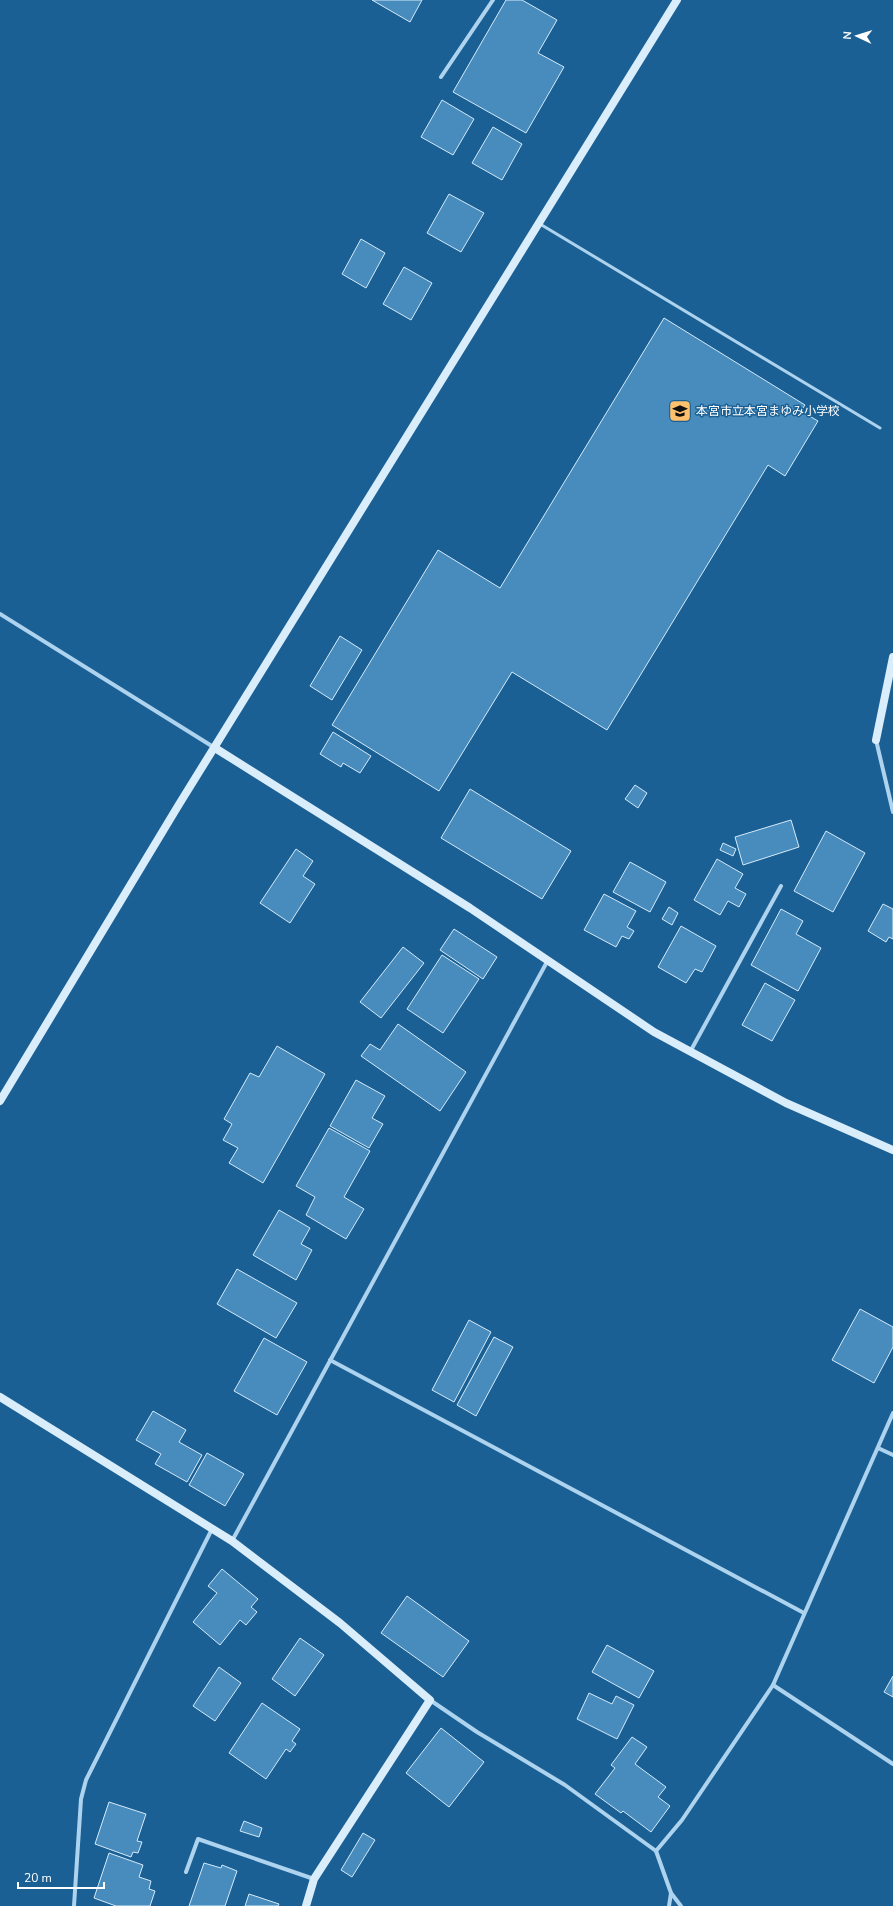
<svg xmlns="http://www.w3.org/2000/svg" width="893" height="1906" font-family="'Nunito Sans','Noto Sans JP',sans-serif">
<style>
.building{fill:#488bbd;stroke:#d3eafb}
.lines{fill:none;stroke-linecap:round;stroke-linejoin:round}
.lane{stroke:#add3ef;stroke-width:3}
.street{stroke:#add3ef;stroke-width:4}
.secondary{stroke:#daedfb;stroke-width:8}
.labels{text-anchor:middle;stroke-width:3;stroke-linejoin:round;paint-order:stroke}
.poi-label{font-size:12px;fill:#fff;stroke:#1b6094;text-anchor:start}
</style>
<rect width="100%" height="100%" fill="#1b6094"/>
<!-- building -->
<g class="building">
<path d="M372,0H422L410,22Z"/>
<path d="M506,0H522L557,20L538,53L564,67L526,133L453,92Z"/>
<path d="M442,100L474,119L453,155L421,137Z"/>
<path d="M493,127L522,144L502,180L472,163Z"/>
<path d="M449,194L484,213L461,252L427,233Z"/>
<path d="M361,239L385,253L366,288L342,274Z"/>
<path d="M404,267L432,283L411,320L383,304Z"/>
<path d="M664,318L805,405L801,411L818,421L785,476L768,465L607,730L512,672L439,791L332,725L438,550L500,588Z"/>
<path d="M340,636L362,650L332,700L310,686Z"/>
<path d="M333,732L371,756L360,773L343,763L341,767L320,754Z"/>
<path d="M635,785L647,793L638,808L625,799Z"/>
<path d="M470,789L571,851L542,899L441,838Z"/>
<path d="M791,820L799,847L743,865L735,837Z"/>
<path d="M826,831L865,853L833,912L794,891Z"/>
<path d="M723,843L736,849L733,856L720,850Z"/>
<path d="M296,849L313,861L303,876L315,884L290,923L260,903Z"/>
<path d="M717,859L743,874L735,888L746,894L739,907L728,901L720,915L694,900Z"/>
<path d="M630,862L666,882L650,912L613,892Z"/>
<path d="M604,894L636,911L627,927L634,931L629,939L622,936L616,947L584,930Z"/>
<path d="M883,904L893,909V939L889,937L886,942L868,931Z"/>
<path d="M669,907L678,913L672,925L662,919Z"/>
<path d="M781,909L803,921L796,934L821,948L798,991L751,965Z"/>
<path d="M681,926L716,946L702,972L695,969L686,983L658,967Z"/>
<path d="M454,929L497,957L483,979L440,950Z"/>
<path d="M403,947L424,963L381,1018L360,1002Z"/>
<path d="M442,955L479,979L443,1033L407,1009Z"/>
<path d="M765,983L795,1000L772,1041L742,1025Z"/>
<path d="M398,1024L466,1072L440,1111L361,1056L370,1044L380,1050Z"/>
<path d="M277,1046L325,1074L263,1183L229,1163L238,1148L223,1140L232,1124L224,1119L250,1073L259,1077Z"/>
<path d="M356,1080L385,1096L372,1118L383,1124L369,1148L330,1126Z"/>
<path d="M329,1128L370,1151L344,1197L364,1209L346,1239L306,1215L315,1197L296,1186Z"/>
<path d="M279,1210L310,1228L301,1244L312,1250L296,1280L253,1255Z"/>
<path d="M237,1269L297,1303L276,1338L217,1304Z"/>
<path d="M860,1309L893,1327V1347L874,1383L832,1360Z"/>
<path d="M469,1320L491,1332L454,1402L432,1390Z"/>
<path d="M494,1337L513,1347L476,1416L457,1405Z"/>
<path d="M264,1338L307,1362L277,1415L234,1391Z"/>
<path d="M153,1411L186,1430L179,1442L202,1455L187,1482L155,1464L161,1454L136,1440Z"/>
<path d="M207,1453L244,1474L225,1506L189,1485Z"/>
<path d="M222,1569L258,1599L251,1607L257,1612L246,1625L240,1620L220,1645L193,1622L217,1593L208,1586Z"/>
<path d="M407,1596L469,1641L443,1677L381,1633Z"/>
<path d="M300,1638L324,1655L295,1696L272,1679Z"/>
<path d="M607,1645L654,1671L639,1698L592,1672Z"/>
<path d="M219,1667L241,1683L215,1721L193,1706Z"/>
<path d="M893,1676V1697L884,1692Z"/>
<path d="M589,1693L612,1704L616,1696L634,1705L617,1739L577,1719Z"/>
<path d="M262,1703L300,1729L292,1741L296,1744L290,1752L286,1749L266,1779L229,1753Z"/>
<path d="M441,1728L484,1762L449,1807L406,1773Z"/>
<path d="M632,1737L647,1747L635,1764L666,1787L658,1797L670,1806L651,1832L623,1811L621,1813L595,1794L615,1768L611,1765Z"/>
<path d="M109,1802L146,1814L137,1841L142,1842L138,1853L133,1852L131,1857L95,1844Z"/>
<path d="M244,1821L262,1828L259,1837L240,1831Z"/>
<path d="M363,1833L375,1840L352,1877L341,1870Z"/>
<path d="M109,1853L143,1865L139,1877L151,1881L149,1889L155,1891L150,1906H116L94,1898Z"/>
<path d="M204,1863L221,1868L222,1865L237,1871L225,1906H189Z"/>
<path d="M249,1894L279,1904L278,1906H245Z"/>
</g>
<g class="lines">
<!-- lane -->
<path class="lane" d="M540,224L880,428"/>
<!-- street -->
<g class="street">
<path d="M441,77L493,0"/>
<path d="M0,614L215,748"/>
<path d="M876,740L893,812"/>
<path d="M690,1052L781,886"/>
<path d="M330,1360L804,1613"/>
<path d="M878,1448L893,1455"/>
<path d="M232,1541L548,960"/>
<path d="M773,1685L893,1764"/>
<path d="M430,1700L477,1732L565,1785L656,1851L682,1820L773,1685L893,1413"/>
<path d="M656,1851L671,1893L681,1906"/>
<path d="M186,1872L198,1839L314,1879"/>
<path d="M74,1906L81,1799L86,1780L212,1529"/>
<path d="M669,1906L671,1893"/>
</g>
<!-- secondary -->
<g class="secondary">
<path d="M876,740L893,657"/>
<path d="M215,748L470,908L654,1032L786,1103L893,1150"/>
<path d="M0,1101L178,806L677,0"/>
<path d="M0,1397L232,1541L340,1623L430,1700L314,1879L306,1906"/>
</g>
</g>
<!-- icons -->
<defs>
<g id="school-square" transform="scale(1.15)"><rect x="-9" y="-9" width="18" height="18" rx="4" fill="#ffc16b" stroke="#1b6094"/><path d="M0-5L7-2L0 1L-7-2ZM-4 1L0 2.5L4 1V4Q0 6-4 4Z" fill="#111"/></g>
</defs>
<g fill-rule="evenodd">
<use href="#school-square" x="680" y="411"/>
</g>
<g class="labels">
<!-- poi labels -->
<g class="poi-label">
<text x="696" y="415">本宮市立本宮まゆみ小学校</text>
</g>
</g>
<!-- north arrow -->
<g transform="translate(857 36) rotate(274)" stroke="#1b6094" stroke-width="3" paint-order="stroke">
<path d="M0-3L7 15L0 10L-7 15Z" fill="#ffffff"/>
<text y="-6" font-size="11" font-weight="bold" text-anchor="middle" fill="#ffffff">N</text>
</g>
<!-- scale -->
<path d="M18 1882v6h86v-6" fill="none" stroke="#ffffff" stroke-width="2"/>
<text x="24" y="1882" font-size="12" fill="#ffffff" stroke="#1b6094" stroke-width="3" paint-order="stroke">20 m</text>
</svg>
